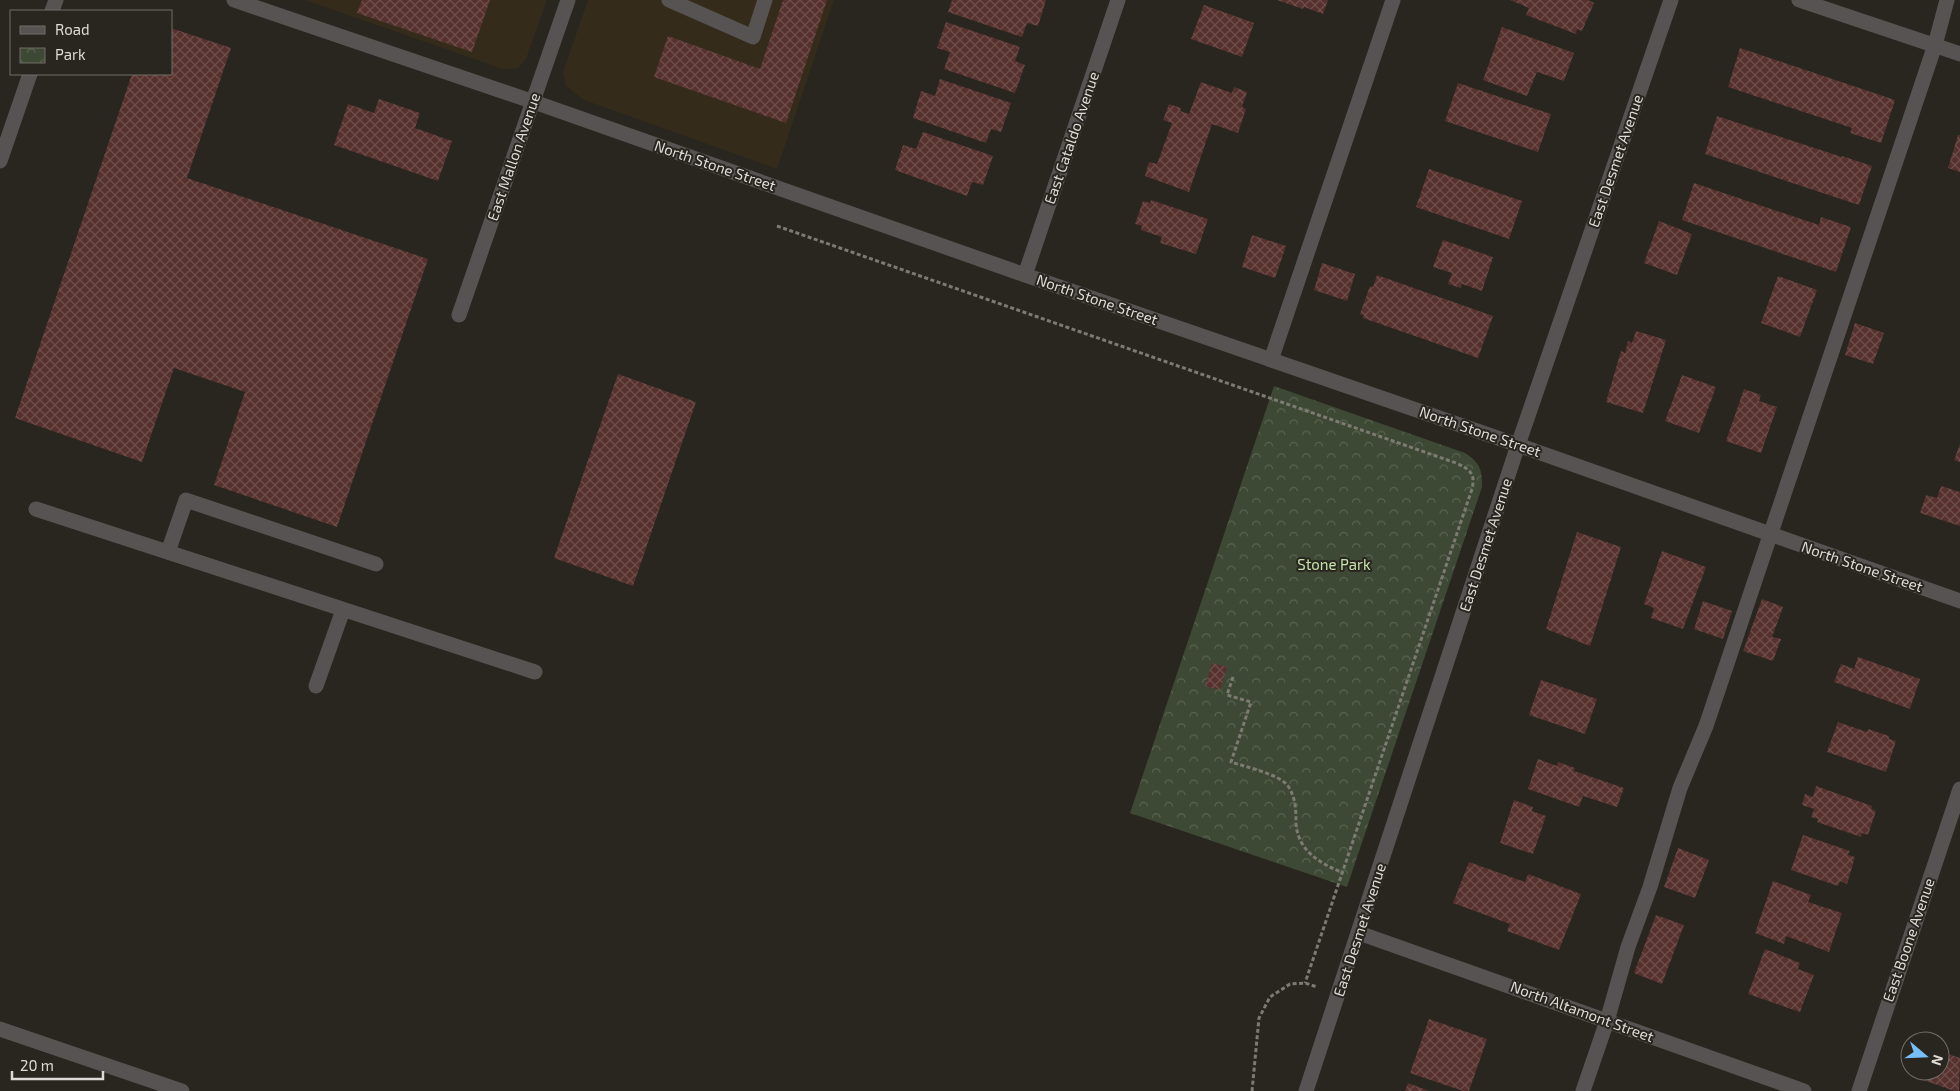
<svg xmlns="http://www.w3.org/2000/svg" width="1960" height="1091" font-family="'Exo 2',sans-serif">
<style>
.industrial{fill:#352b1b}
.park{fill:url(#park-crowns)}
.building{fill:url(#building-cross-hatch)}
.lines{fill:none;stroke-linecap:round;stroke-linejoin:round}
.path{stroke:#7d7a74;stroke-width:3;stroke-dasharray:4 2.5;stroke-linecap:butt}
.lane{stroke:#575352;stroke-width:15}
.street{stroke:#575352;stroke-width:15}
.labels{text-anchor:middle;stroke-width:4;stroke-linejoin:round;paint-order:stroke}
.street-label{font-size:15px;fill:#dedbd7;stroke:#29251f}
.park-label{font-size:15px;fill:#c3e4a9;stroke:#29251f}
</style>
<defs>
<pattern id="park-crowns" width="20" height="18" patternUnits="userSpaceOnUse" patternTransform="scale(1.25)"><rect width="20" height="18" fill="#3d4934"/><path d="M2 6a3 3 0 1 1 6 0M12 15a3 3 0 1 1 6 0" fill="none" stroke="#596351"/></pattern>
<pattern id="building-cross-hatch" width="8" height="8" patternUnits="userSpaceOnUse" patternTransform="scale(1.25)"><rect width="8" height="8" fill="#56312d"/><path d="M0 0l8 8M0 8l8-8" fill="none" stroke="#6e4e4b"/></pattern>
</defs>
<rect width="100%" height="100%" fill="#29251f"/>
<!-- industrial -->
<g class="industrial">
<path d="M305,0H547L526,59L518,68L503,69Z"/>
<path d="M588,0H834L777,169L584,100L566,86L563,72Z"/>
</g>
<!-- park -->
<path class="park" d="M1274,386L1465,453C1480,463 1482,469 1482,487L1347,887L1130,813Z"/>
<!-- building -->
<g class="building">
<path d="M362,0H490L472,52L357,13Z"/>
<path d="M783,0H827L786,123L654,77L668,36L760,69Z"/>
<path d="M952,0H1046L1038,26L1027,23L1022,37L948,12Z"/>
<path d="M1277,0H1328L1323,14L1304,7L1303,9Z"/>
<path d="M1510,0H1588L1594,3L1582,31L1577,29L1576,34L1526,15L1529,8Z"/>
<path d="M1204,5L1254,23L1242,57L1191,39Z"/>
<path d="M946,22L1020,47L1015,61L1025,65L1015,93L944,69L950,52L937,48Z"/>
<path d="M1502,27L1574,53L1564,81L1537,72L1527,96L1483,80Z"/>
<path d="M171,28L231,48L187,178L428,259L337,527L214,485L245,392L174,368L142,462L15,418L132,74H171Z"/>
<path d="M1740,48L1895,100L1881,143L1850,133L1852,128L1728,87Z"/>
<path d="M940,79L1011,103L1001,132L991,129L986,143L913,118L921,91L935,96Z"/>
<path d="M1201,82L1232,93L1234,87L1247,92L1242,107L1246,109L1238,133L1212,124L1189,192L1145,176L1149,162L1157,164L1172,123L1163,120L1169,104L1181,108L1180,111L1189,114Z"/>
<path d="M1458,83L1551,114L1538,152L1445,121Z"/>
<path d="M379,99L420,113L415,128L452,141L438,181L334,145L348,104L374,113Z"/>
<path d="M1717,116L1842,157V156L1872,166L1859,205L1705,154Z"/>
<path d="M923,132L993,156L983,185L972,182L967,196L895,170L903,145L916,149Z"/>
<path d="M1958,135H1960V172L1948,168Z"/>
<path d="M1429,169L1522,201L1509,239L1416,207Z"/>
<path d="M1694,183L1819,225L1821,217L1851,227L1836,272L1682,220Z"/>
<path d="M1151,200L1208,219L1196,254L1160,243L1162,237L1141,230L1142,226L1135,224L1143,201L1150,203Z"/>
<path d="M1659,221L1692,234L1677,275L1644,263Z"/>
<path d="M1252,235L1286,246L1275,278L1242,267Z"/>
<path d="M1443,240L1493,257L1482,291L1462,284L1461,288L1448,284L1452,273L1433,267Z"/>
<path d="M1322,263L1355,274L1347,301L1314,290Z"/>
<path d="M1377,275L1493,316L1478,358L1363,318L1364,315L1360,314L1370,286L1373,287Z"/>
<path d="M1778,276L1817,290L1800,337L1761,323Z"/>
<path d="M1855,323L1884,333L1873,364L1845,355Z"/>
<path d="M1636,331L1666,340L1643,413L1606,402L1621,351L1625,353L1628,341L1632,343Z"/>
<path d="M618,374L696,402L633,586L554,558Z"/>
<path d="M1682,375L1716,387L1699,433L1665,421Z"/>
<path d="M1744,389L1761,395L1759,401L1777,407L1761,453L1726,441Z"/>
<path d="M1960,444V462L1954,460Z"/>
<path d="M1941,486L1960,492V526L1920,513L1926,495L1937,498Z"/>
<path d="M1577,532L1621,547L1590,646L1546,629Z"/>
<path d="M1662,551L1706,567L1683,629L1651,618L1654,608L1644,604Z"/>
<path d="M1762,599L1783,607L1772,637L1781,639L1773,661L1743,651Z"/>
<path d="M1703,601L1732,611L1723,639L1694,629Z"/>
<path d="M1858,657L1920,679L1910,709L1834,682L1841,664L1854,669Z"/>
<path d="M1212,663L1227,667L1220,690L1205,686Z"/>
<path d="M1541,680L1597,699L1585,734L1529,715Z"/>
<path d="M1838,722L1867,732L1868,729L1889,736V739L1896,741L1886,772L1827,752Z"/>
<path d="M1538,759L1557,766L1558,762L1575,768L1574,771L1624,788L1617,807L1583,796L1579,807L1528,789Z"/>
<path d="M1816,786L1872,806L1871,809L1876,811L1868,835L1862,833L1861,837L1817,822L1818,819L1811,817L1814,809L1802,805L1805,794L1813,797Z"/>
<path d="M1514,800L1533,807L1532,811L1546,816L1533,854L1500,843Z"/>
<path d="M1803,835L1850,851L1848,855L1855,857L1847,884L1840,881L1838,886L1791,870Z"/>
<path d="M1678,848L1709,860L1695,898L1664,887Z"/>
<path d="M1469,862L1525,882L1528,874L1581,894L1559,950L1507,931L1510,924L1453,903Z"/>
<path d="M1773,881L1811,895L1808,902L1842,913L1829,952L1786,936L1784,944L1755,933Z"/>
<path d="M1656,915L1684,925L1662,984L1634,973Z"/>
<path d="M1765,949L1800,963L1798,969L1814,975L1800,1012L1748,994Z"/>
<path d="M1429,1019L1487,1039L1469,1091H1463L1410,1073Z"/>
<path d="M1940,1051L1960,1058L1959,1091H1954L1918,1078L1921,1071H1940Z"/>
<path d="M1408,1083L1429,1091H1405Z"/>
</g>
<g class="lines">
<!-- path -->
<g class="path">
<path d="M777,226L1456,463C1469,469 1476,473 1472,489L1305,983"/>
<path d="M1233,677L1227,695L1251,702L1231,762C1246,767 1279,774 1288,786C1296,798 1296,811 1296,824C1298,850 1319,863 1341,872"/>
<path d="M1252,1091L1259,1018L1270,997L1290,984L1305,983L1317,987"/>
</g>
<!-- lane -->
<g class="lane">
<path d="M669,0L753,37L765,0"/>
<path d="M1271,360L1393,0"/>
<path d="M36,509L535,672"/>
<path d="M168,552L186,500L376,564"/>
<path d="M316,686L343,610"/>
<path d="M0,1029L182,1091"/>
<path d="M1583,1091L1607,1021L1628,947L1650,887L1680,788L1706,726L1935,45L1947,0"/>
</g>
<!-- street -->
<g class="street">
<path d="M234,0L534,102L1025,275L1518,445L1960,601"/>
<path d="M1799,0L1960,54"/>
<path d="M52,11L56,0"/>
<path d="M0,161L30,74"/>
<path d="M1025,275L1118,0"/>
<path d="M459,315L568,0"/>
<path d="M1359,933L1804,1091"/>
<path d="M1306,1091L1518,445L1671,0"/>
<path d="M1859,1091L1960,789"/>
</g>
</g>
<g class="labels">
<!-- street labels -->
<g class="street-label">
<text transform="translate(1072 138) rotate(-71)" y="5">East Cataldo Avenue</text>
<text transform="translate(514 157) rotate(-71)" y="5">East Mallon Avenue</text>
<text transform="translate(1616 161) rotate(-71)" y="5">East Desmet Avenue</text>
<text transform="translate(715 166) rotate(19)" y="5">North Stone Street</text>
<text transform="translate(1097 300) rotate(19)" y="5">North Stone Street</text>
<text transform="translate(1480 432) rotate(19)" y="5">North Stone Street</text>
<text transform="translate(1486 545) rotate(-72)" y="5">East Desmet Avenue</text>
<text transform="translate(1862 567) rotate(19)" y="5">North Stone Street</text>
<text transform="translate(1360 930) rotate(-72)" y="5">East Desmet Avenue</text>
<text transform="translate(1909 940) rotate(-71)" y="5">East Boone Avenue</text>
<text transform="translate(1582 1012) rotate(20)" y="5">North Altamont Street</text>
</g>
<!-- park labels -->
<g class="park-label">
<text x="1334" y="570">Stone Park</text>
</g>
</g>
<!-- legend -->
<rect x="10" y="10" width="162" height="65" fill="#29251f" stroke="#716e69"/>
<rect x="20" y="26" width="25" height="8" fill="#575352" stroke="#716e69"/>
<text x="55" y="35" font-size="15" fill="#dedbd7">Road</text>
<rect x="20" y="48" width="25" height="15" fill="url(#park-crowns)" stroke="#716e69"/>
<text x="55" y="60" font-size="15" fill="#dedbd7">Park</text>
<!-- north arrow -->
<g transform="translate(1925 1056) rotate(109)"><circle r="24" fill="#29251f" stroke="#716e69"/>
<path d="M0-4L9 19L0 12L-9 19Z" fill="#76c0f7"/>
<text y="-8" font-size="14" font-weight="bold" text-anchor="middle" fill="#dedbd7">N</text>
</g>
<!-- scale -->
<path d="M12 1071v8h91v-8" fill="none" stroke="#dedbd7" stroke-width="2.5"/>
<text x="20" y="1071" font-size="15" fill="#dedbd7" stroke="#29251f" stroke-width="4" paint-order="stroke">20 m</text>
</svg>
